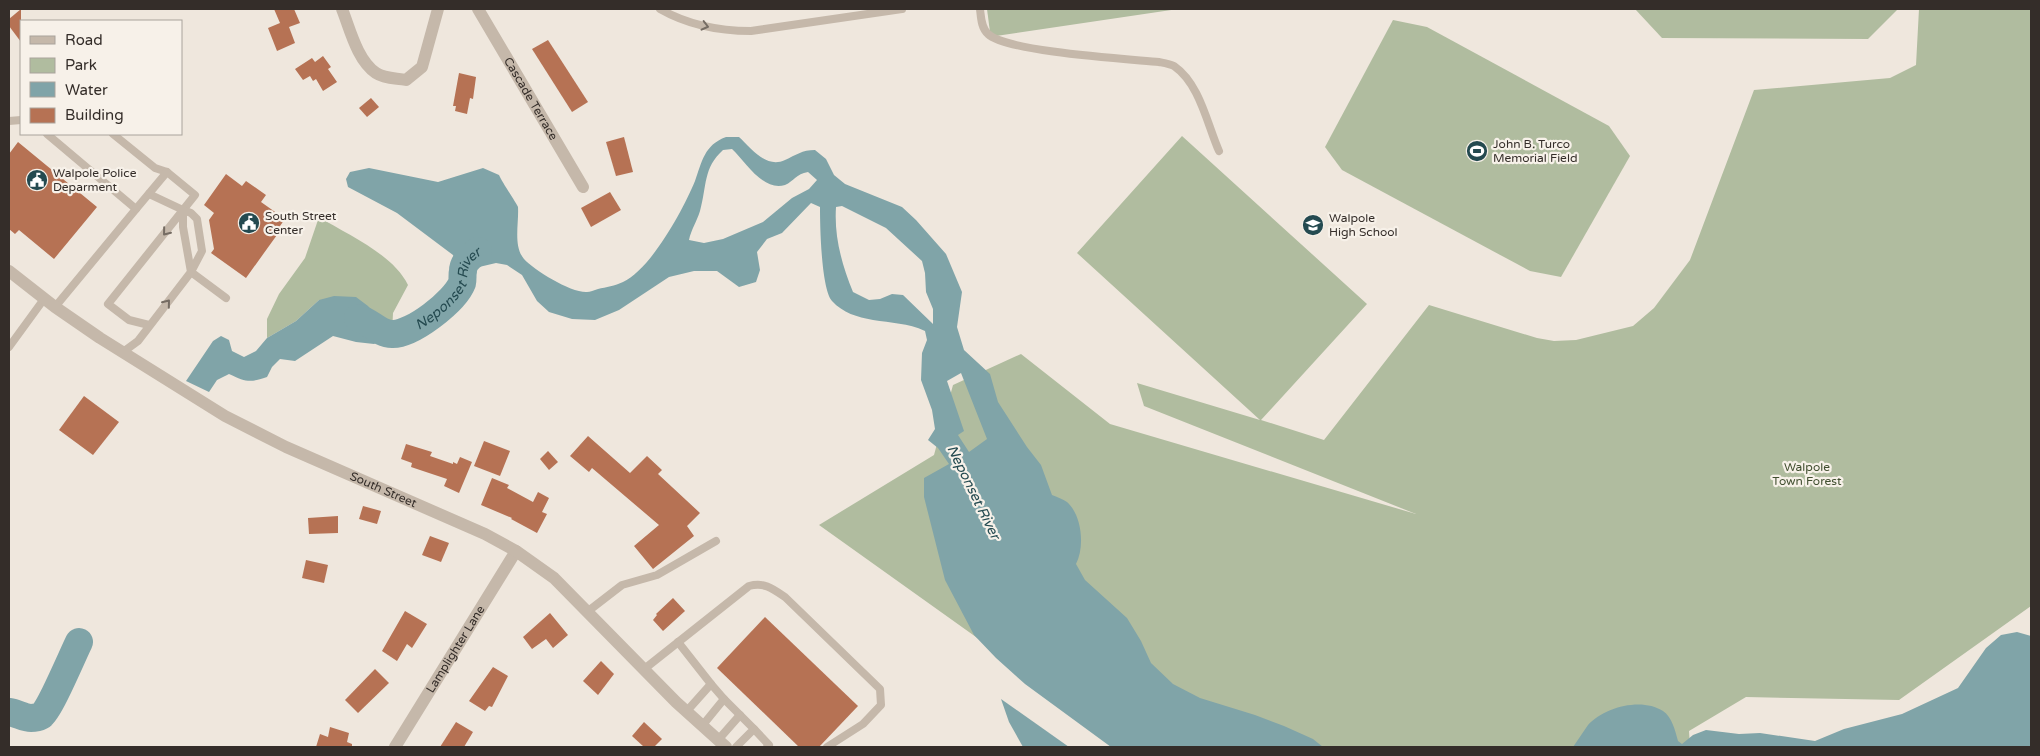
<svg xmlns="http://www.w3.org/2000/svg" width="2040" height="756" font-family="'Varela Round',sans-serif">
<style>
.green{fill:#b0bc9f}
.water{fill:#80a4a8;fill-rule:evenodd}
.lines{fill:none;stroke-linecap:round;stroke-linejoin:round}
.river{stroke:#80a4a8;stroke-width:28}
.building{fill:#b67254}
.service{stroke:#c5b8aa;stroke-width:8}
.minor{stroke:#c5b8aa;stroke-width:12}
.tertiary{stroke:#c5b8aa;stroke-width:12}
.oneway{stroke:#756c63}
.labels{text-anchor:middle;stroke-width:4.5;stroke-linejoin:round;paint-order:stroke}
.street-label{font-size:12px;fill:#342d29;stroke:#f7f1e9}
.poi-label{font-size:12px;fill:#342d29;stroke:#f7f1e9;text-anchor:start}
.park-label{font-size:12px;fill:#414f30;stroke:#f7f1e9}
.water-label{font-size:14px;font-style:italic;fill:#244a50;stroke:#f7f1e9}
</style>
<rect width="100%" height="100%" fill="#efe7dd"/>
<!-- green -->
<g class="green">
<path d="M987,9H1178L996,36L990,32Z"/>
<path d="M1635,9H1898L1868,39L1662,38Z"/>
<path d="M1919,9H2031V606L1899,700L1746,697L1689,731L1690,747H1130L819,525L934,455L953,385L1021,354L1110,424L1416,514L1144,406L1137,383L1260,420L1077,253L1182,136L1367,304L1261,420L1324,440L1429,305L1537,338L1554,341L1576,340L1633,326L1654,308L1690,260L1754,90L1890,78L1916,65Z"/>
<path d="M1393,20L1427,27L1609,126L1630,156L1561,277L1530,271L1342,170L1325,147Z"/>
<path d="M319,217C348,235 393,254 408,285L393,313L392,334L381,322L319,300L296,321L267,338V319L279,294L305,258Z"/>
</g>
<!-- water -->
<g class="water">
<path d="M726,137H739C751,148 766,169 785,160C796,155 802,150 815,150L826,159L834,175L845,184L902,207L916,220L946,254L962,292L957,327L964,350L990,374L998,402L1027,447L1041,465L1052,495C1057,497 1063,499 1067,502C1082,515 1085,547 1076,564L1085,580L1127,618L1141,641L1151,663L1173,684L1200,698L1255,715L1284,726L1313,739L1323,747H1111L1025,684L996,658L974,635L945,580L924,497V478L949,464L938,448L928,440L935,429L932,410L921,380L922,353L927,340L925,331C908,323 891,323 873,320C857,317 843,313 832,301C821,288 820,225 820,207L811,203L782,233L767,239L757,252L760,270L756,282L739,287L717,271H694L669,277L619,310L595,320L572,319L549,312L537,301L522,275L507,265L496,263L479,267L473,271L468,283L465,284L456,278L459,267L453,255L397,213L348,187L346,179L350,172L369,168L438,182L483,168L499,175C502,182 517,204 518,207C519,224 513,246 524,259C534,270 571,293 587,292C590,292 594,290 598,289C606,287 615,286 623,282C651,269 683,210 695,181C702,162 704,145 726,137ZM732,149C745,161 763,192 785,185C794,181 796,174 808,172L817,180L809,189L792,198L763,222L723,239L704,243L689,240C691,230 697,221 700,211C707,186 703,168 723,150ZM842,206L886,228L922,261L925,273L926,292L933,309V324L903,295L892,294L880,299L869,300L853,292C842,265 834,237 836,207ZM961,373L987,439L969,452L958,435L964,431L947,381Z"/>
<path d="M334,296L356,297L368,306L392,334L374,344L356,342L333,336L295,361L280,359L272,367L267,377C250,383 246,382 229,374L217,380L209,392L186,381L213,341L221,336L229,340L232,351L244,357L256,351L267,338L296,321L319,300Z"/>
<path d="M2017,632L2031,636V747H1573C1578,740 1583,732 1588,725C1604,707 1642,697 1663,711C1672,717 1675,730 1678,741L1682,744L1693,735L1706,730L1739,734L1760,733L1815,741L1844,729L1902,714L1958,688L1986,648L2001,635Z"/>
<path d="M1001,699L1069,747H1023L1009,722Z"/>
</g>
<g class="lines">
<!-- river -->
<g class="river">
<path id="s1" d="M358,318C370,321 379,334 392,334C412,335 455,301 462,283C463,279 462,275 463,271C463,262 471,256 478,251"/>
<path d="M9,712C17,713 24,718 31,718C34,718 40,717 42,715C49,711 73,654 79,642"/>
</g>
</g>
<!-- building -->
<g class="building">
<path d="M21,9V42L9,26V19Z"/>
<path d="M274,9H294L300,23L289,27L295,43L277,51L268,28L280,23Z"/>
<path d="M548,40L588,102L572,112L532,49Z"/>
<path d="M323,56L331,67L328,69L337,82L323,91L316,79L313,81L310,76L303,80L295,69L312,58L315,62Z"/>
<path d="M459,73L476,77L473,99L470,98L467,114L455,111L456,106H453Z"/>
<path d="M371,98L379,107L367,117L359,108Z"/>
<path d="M624,137L633,172L616,176L606,142Z"/>
<path d="M18,142L97,207L54,259L19,230L15,234L9,229V154Z"/>
<path d="M226,174L242,186L246,181L266,195L261,202L285,219L280,226L282,228L246,278L211,253L214,249L209,220L214,213L204,205Z"/>
<path d="M610,192L621,210L591,227L581,208Z"/>
<path d="M84,396L119,422L93,455L59,430Z"/>
<path d="M588,436L630,473L647,456L662,470L658,474L700,513L687,526L694,536L653,569L634,546L659,525L592,468L589,472L570,456Z"/>
<path d="M484,441L510,451L500,476L474,466Z"/>
<path d="M406,444L432,452L430,456L453,464V462L457,464L460,457L472,462L459,493L444,486L447,479L411,467L412,463L401,459Z"/>
<path d="M548,451L558,462L549,470L540,459Z"/>
<path d="M492,478L509,485L507,488L533,502L538,492L549,498L542,512L547,514L537,533L511,519L512,518L481,505Z"/>
<path d="M363,506L381,511L377,524L359,519Z"/>
<path d="M338,516V533L309,534L308,518Z"/>
<path d="M430,536L449,543L441,562L422,555Z"/>
<path d="M306,560L328,565L324,583L302,578Z"/>
<path d="M673,598L685,611L663,631L653,620L657,615L656,614Z"/>
<path d="M405,611L427,624L412,648L407,644L397,661L382,651Z"/>
<path d="M550,613L568,635L553,648L546,639L532,649L523,637Z"/>
<path d="M765,617L858,706L819,747H799L717,668Z"/>
<path d="M601,661L614,674L598,695L583,681Z"/>
<path d="M493,667L508,676L492,707L489,706L485,711L469,701Z"/>
<path d="M375,669L389,683L358,713L345,700Z"/>
<path d="M456,722L473,732L464,747H440Z"/>
<path d="M644,722L662,739L654,747H644L632,736Z"/>
<path d="M330,727L349,733L347,742L352,744V747H316L320,734L328,737Z"/>
</g>
<g class="lines">
<!-- service -->
<g class="service">
<path d="M660,9C688,25 719,31 751,31L902,9"/>
<path d="M980,9C981,17 981,28 988,34C1007,52 1128,59 1159,62C1164,63 1170,64 1174,66C1200,84 1207,124 1219,151"/>
<path d="M9,121L21,120"/>
<path d="M47,134L136,209L55,307"/>
<path d="M113,134L155,168L167,172L195,195L108,304L129,320L149,325"/>
<path d="M136,209L167,172"/>
<path d="M183,210L191,213L197,219L202,251L191,272L226,298"/>
<path d="M9,347L44,299"/>
<path d="M123,352L138,341L191,272L183,227V210L149,194"/>
<path d="M587,612L622,585L657,575L716,541"/>
<path d="M678,642L711,684"/>
<path d="M643,670L749,586C764,582 772,588 785,597L880,689L881,705L863,724L827,747"/>
<path d="M724,699L754,729L736,747"/>
<path d="M686,712L711,684L724,699L702,726"/>
<path d="M754,729L769,745L767,747"/>
<path d="M718,740L740,715"/>
</g>
<!-- minor -->
<g class="minor">
<path d="M342,9C350,29 357,60 376,73C385,79 397,78 406,80L422,67L438,9"/>
<path id="s2" d="M478,9L583,187"/>
<path id="s3" d="M395,747L516,551"/>
</g>
<!-- tertiary -->
<path class="tertiary" id="s4" d="M9,271L55,307L100,338L225,416L286,447L485,534L516,551L554,578L676,702L726,747"/>
</g>
<!-- one-way arrows -->
<defs><path id="oneway-chevron" d="M-2-3.5L2.5 0L-2 3.5" fill="none" stroke-width="1.6" stroke-linecap="round" stroke-linejoin="round" transform="scale(1.25)"/></defs>
<g class="oneway">
<use href="#oneway-chevron" transform="translate(705 26) rotate(14)"/>
<use href="#oneway-chevron" transform="translate(166 232) rotate(129)"/>
<use href="#oneway-chevron" transform="translate(167 303) rotate(-51)"/>
</g>
<!-- icons -->
<defs>
<g id="stadium-disc" transform="scale(1.125)"><circle r="9.5" fill="#244a50" stroke="#f7f1e9"/><path d="M0-5a6.5 5 0 1 0 0 10a6.5 5 0 1 0 0-10ZM-3.5-1.8h7v3.6h-7Z" fill="#fff"/></g>
<g id="civic-disc" transform="scale(1.125)"><circle r="9.5" fill="#244a50" stroke="#f7f1e9"/><path d="M-.6-6.5H3V-4.5H.6V-3L4-1V1h2V6H-6V1h2V-1L-.6-3ZM-1.2 2.5V6h2.4V2.5Z" fill="#fff"/></g>
<g id="school-disc" transform="scale(1.125)"><circle r="9.5" fill="#244a50" stroke="#f7f1e9"/><path d="M0-5L7-2L0 1L-7-2ZM-4 1L0 2.5L4 1V4Q0 6-4 4Z" fill="#fff"/></g>
</defs>
<g fill-rule="evenodd">
<use href="#stadium-disc" x="1477" y="151"/>
<use href="#civic-disc" x="37" y="180"/>
<use href="#civic-disc" x="249" y="223"/>
<use href="#school-disc" x="1313" y="225"/>
</g>
<g class="labels">
<!-- street labels -->
<g class="street-label">
<text dy="4" stroke="none"><textPath href="#s2" startOffset="104">Cascade Terrace</textPath></text>
<text dy="4" stroke="none"><textPath href="#s4" startOffset="435">South Street</textPath></text>
<text dy="4" stroke="none"><textPath href="#s3" startOffset="115">Lamplighter Lane</textPath></text>
</g>
<!-- poi labels -->
<g class="poi-label">
<text x="1493" y="148">John B. Turco<tspan x="1493" dy="14">Memorial Field</tspan></text>
<text x="53" y="177">Walpole Police<tspan x="53" dy="14">Deparment</tspan></text>
<text x="265" y="220">South Street<tspan x="265" dy="14">Center</tspan></text>
<text x="1329" y="222">Walpole<tspan x="1329" dy="14">High School</tspan></text>
</g>
<!-- park labels -->
<g class="park-label">
<text x="1807" y="471">Walpole<tspan x="1807" dy="14">Town Forest</tspan></text>
</g>
<!-- water labels -->
<g class="water-label">
<text dy="5" stroke="none"><textPath href="#s1" startOffset="115">Neponset River</textPath></text>
<text transform="translate(974 492) rotate(64)" y="5">Neponset River</text>
</g>
</g>
<!-- border -->
<rect width="2040" height="756" fill="none" stroke="#342d29" stroke-width="20"/>
<!-- legend -->
<rect x="20" y="20" width="162" height="115" fill="#f7f1e9" stroke="#a9a39c"/>
<rect x="30" y="36" width="25" height="8" fill="#c5b8aa" stroke="#a9a39c"/>
<text x="65" y="45" font-size="15" fill="#342d29">Road</text>
<rect x="30" y="58" width="25" height="15" fill="#b0bc9f" stroke="#a9a39c"/>
<text x="65" y="70" font-size="15" fill="#342d29">Park</text>
<rect x="30" y="82" width="25" height="15" fill="#80a4a8" stroke="#a9a39c"/>
<text x="65" y="95" font-size="15" fill="#342d29">Water</text>
<rect x="30" y="108" width="25" height="15" fill="#b67254" stroke="#a9a39c"/>
<text x="65" y="120" font-size="15" fill="#342d29">Building</text>
</svg>
